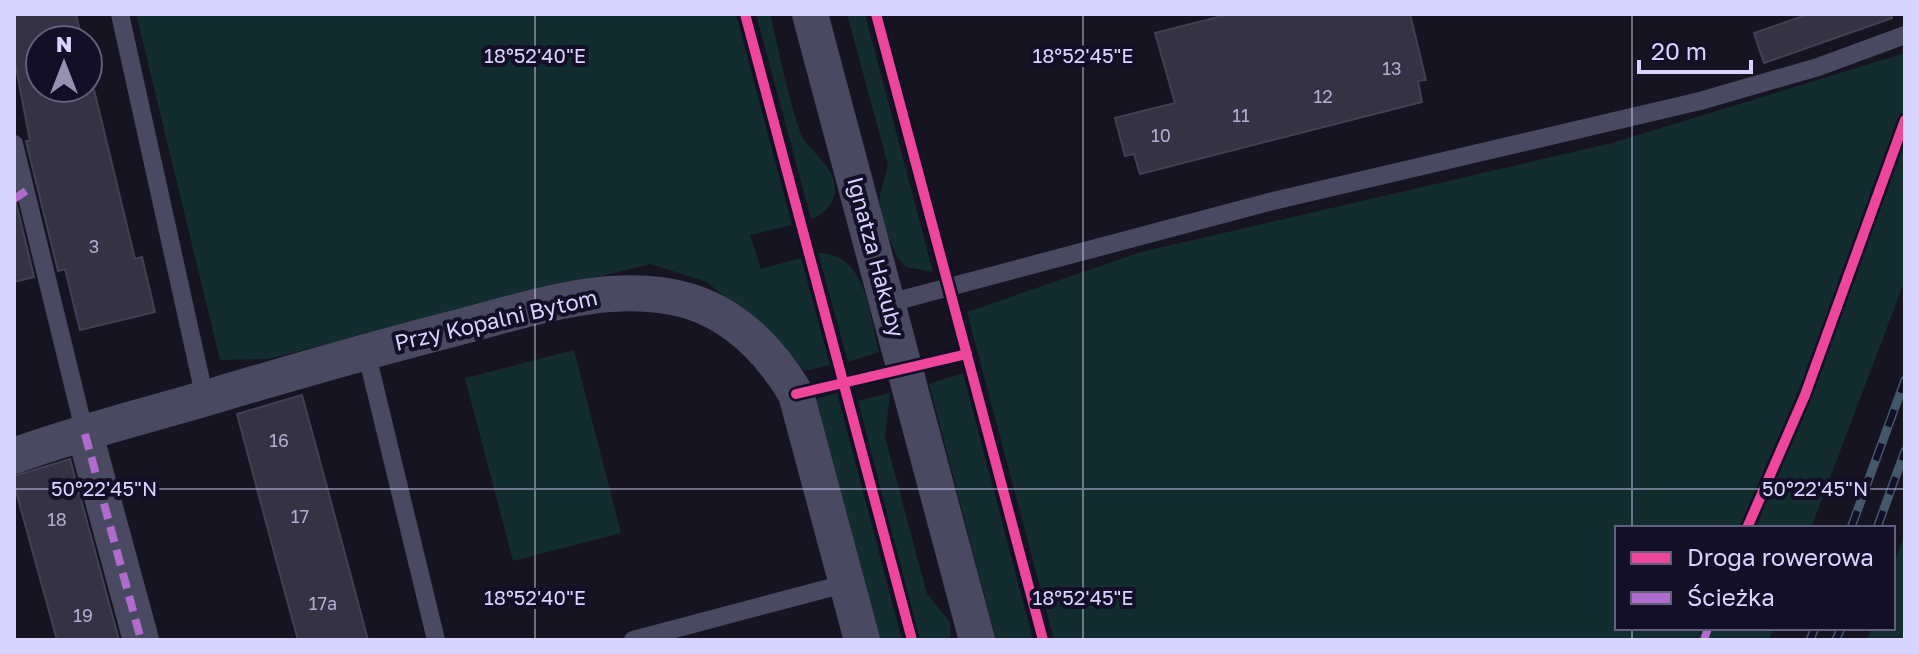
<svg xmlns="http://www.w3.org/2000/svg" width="1919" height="654" font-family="'Golos Text',sans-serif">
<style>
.green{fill:#132c2d}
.building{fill:#343243;stroke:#433f54;stroke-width:2}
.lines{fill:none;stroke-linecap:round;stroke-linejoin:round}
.service{stroke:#4a4962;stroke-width:18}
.minor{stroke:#4a4962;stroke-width:36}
.rail-casing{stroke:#43596b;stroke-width:9}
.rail{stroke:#130f26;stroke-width:6;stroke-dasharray:18;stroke-linecap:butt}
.quiet{stroke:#b06ccc;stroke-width:8;stroke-dasharray:16 8;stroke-linecap:butt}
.cycleway-casing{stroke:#130f26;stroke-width:15}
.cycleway{stroke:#ed469a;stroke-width:10}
.ticks{fill:none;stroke:#d9d4ff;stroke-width:2;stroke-opacity:0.45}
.labels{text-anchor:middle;stroke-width:8;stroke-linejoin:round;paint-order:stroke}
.number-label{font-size:18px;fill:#b0acd0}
.street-label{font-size:22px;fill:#d9d4ff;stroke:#130f26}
.ticks-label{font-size:20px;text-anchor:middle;fill:#d9d4ff;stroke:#130f26;stroke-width:8;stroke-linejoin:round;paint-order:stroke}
</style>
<rect width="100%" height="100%" fill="#161421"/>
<!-- green -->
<g class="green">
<path d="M136,14H736L792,225L750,235L761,269L801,258L830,365L805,371L776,341L707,282L650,264L268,359L220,360Z"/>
<path d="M756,14H770C777,40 793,123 805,141C816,156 833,167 835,187C836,203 824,215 811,219Z"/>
<path d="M847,14H865L933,272L906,267L897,257L883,224L879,199L888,165Z"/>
<path d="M1905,53V280L1811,528H1617V628H1773L1769,640H1054L967,312L1141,252L1612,143Z"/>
<path d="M818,253C867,253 869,314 879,352L848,362Z"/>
<path d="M574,350L621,533L513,561L465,378Z"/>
<path d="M963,373L1033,640H996L929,384Z"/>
<path d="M837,393L902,640H879L815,399Z"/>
<path d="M890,393L885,437L927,594L950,622L951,636L946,640H920L858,401Z"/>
<path d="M1905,533V640H1867L1871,628H1893V567Z"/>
</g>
<!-- building -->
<g class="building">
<path d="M14,14H76L82,40H40V88H88V65L135,259L142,257L155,312L80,330L65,269L58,271L26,141H30L14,57Z"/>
<path d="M1230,14H1410L1426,80L1418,81L1422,102L1140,174L1134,154L1125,156L1115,118L1175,103L1155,33Z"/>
<path d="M1809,14H1891L1892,18L1764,63L1754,33Z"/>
<path d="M14,194L34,277L14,282Z"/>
<path d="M302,395L344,550L368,640H298L278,567L237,414Z"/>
<path d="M70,459L119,640H57L14,484V476Z"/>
</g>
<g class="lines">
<!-- service -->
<g class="service">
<path d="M120,14L205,399"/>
<path d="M14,144L85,434"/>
<path d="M889,303L1273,201L1700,101L1818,67L1905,35"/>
<path d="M366,351L436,640"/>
<path d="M633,640L848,583"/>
</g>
<!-- minor -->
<g class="minor">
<path d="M810,14L977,640"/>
<path d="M85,434L141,640"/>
<path d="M14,456C82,431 154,414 223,393C301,370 378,348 456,328C530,309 613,279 689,301C737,316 771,352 796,394L862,640"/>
</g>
<!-- rail casing -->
<g class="rail-casing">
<g id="rail">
<path d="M1851,528L1905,380"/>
<path d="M1877,528L1905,451"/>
<path d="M1810,640L1815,628"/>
<path d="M1836,640L1841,628"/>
</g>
</g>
<!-- rail -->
<use href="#rail" class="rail"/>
<!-- quiet -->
<g class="quiet">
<path d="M14,199L26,191"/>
<path d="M85,434L141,640"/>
<path d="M1704,640L1708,628"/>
</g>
<!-- cycleway casing -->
<g class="cycleway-casing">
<g id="cycleway">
<path d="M745,14L912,640"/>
<path d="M876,14L1043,640"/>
<path d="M796,394L967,354"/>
<path d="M1747,528L1805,395L1905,120"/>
</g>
</g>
<!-- cycleway -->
<use href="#cycleway" class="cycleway"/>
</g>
<!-- ticks -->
<path class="ticks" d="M535,14V640M1083,14V640M1632,14V528M14,489H1905M1632,628V640"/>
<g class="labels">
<!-- number labels -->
<g class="number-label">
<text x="1392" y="75">13</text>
<text x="1323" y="103">12</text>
<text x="1241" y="122">11</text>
<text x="1161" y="142">10</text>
<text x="94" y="253">3</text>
<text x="279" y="447">16</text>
<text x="300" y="523">17</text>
<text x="57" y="526">18</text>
<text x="323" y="610">17a</text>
<text x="83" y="622">19</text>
</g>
<!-- street labels -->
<g class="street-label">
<text transform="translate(876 257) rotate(75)" y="8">Ignatza Hakuby</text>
<text transform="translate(496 320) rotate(-13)" y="8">Przy Kopalni Bytom</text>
</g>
</g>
<g class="ticks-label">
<text x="535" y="63">18°52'40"E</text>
<text x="1083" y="63">18°52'45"E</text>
<text x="104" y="496">50°22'45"N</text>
<text x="1815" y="496">50°22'45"N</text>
<text x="535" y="605">18°52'40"E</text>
<text x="1083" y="605">18°52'45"E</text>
</g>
<!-- border -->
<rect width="1919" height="654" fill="none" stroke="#d9d4ff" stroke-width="32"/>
<!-- legend -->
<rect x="1615" y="526" width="280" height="104" fill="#130f26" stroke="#625e7d" stroke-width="2"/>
<rect x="1631" y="552" width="40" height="12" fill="#ed469a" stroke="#625e7d" stroke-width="2"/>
<text x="1687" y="566" font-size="24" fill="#d9d4ff">Droga rowerowa</text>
<rect x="1631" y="592" width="40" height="12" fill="#b06ccc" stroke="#625e7d" stroke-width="2"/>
<text x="1687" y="606" font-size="24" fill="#d9d4ff">Ścieżka</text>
<!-- north arrow -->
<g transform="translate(64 64)"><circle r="38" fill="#130f26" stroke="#625e7d" stroke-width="2"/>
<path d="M0-6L14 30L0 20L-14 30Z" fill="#9591b1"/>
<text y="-12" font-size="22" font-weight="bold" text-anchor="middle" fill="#d9d4ff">N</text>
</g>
<!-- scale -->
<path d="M1639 60v12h112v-12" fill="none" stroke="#d9d4ff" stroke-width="4"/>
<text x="1651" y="60" font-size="24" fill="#d9d4ff" stroke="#130f26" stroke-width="6" paint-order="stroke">20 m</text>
</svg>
